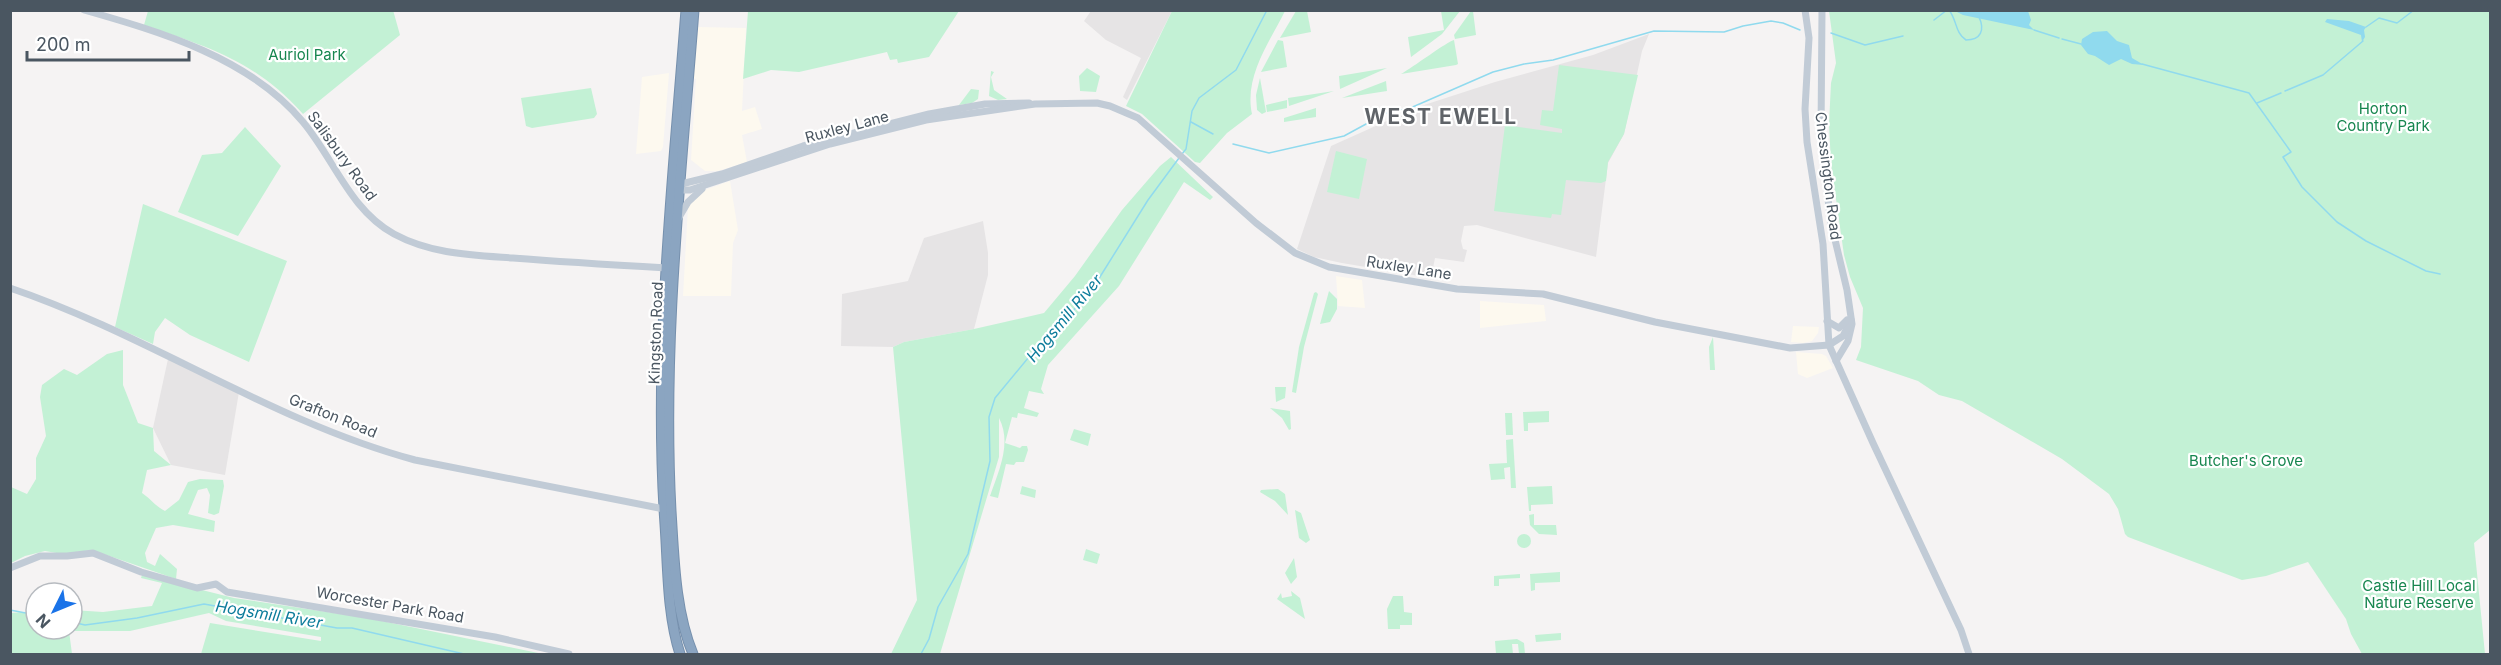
<svg xmlns="http://www.w3.org/2000/svg" width="2501" height="665" font-family="Inter,sans-serif">
<style>
.commercial{fill:#fdf9ef}
.education{fill:#e6e4e5}
.green{fill:#c3f1d5}
.water{fill:#90daee}
.lines{fill:none;stroke-linecap:round;stroke-linejoin:round}
.stream{stroke:#90daee;stroke-width:1.5}
.highway-casing{stroke:#7690ad;stroke-width:11}
.secondary{stroke:#c1cbd6;stroke-width:7}
.highway{stroke:#8ba5c1;stroke-width:9}
.labels{text-anchor:middle;stroke-width:4.5;stroke-linejoin:round;paint-order:stroke}
.park-label{font-size:15px;fill:#17864f;stroke:#fff}
.street-label{font-size:15px;fill:#4a5661;stroke:#fff}
.water-label{font-size:16px;font-style:italic;fill:#0c7c9b;stroke:#fff}
.district-label{font-size:21px;font-weight:bold;letter-spacing:1.5px;fill:#5f6368;stroke:#fff}
</style>
<rect width="100%" height="100%" fill="#f5f3f3"/>
<!-- commercial -->
<g class="commercial">
<path d="M698,27L746,28L742,111L755,107L762,129L742,135L747,162L718,171H705L691,160L696,79L693,78Z"/>
<path d="M669,73L663,147L661,151L636,154L642,77Z"/>
<path d="M730,181L738,230L733,243L731,296H683L688,207L702,191Z"/>
<path d="M1336,276L1362,280L1365,308L1338,306Z"/>
<path d="M1480,301L1544,305L1546,321L1480,328Z"/>
<path d="M1793,326L1819,327L1818,333L1812,341L1803,343L1791,342Z"/>
<path d="M1796,352L1822,354L1826,356L1833,368L1807,378L1798,374Z"/>
</g>
<!-- education -->
<g class="education">
<path d="M1091,11H1172L1127,100L1123,97L1141,58L1106,40L1084,21Z"/>
<path d="M1649,34L1642,51L1624,134L1608,163L1596,257L1477,225L1464,226L1461,241L1463,249L1467,250L1464,262L1435,258L1431,278L1342,263L1314,257L1297,249L1331,146L1418,107L1495,82L1593,55Z"/>
<path d="M983,221L988,253V275L974,329L904,342L893,347L841,346L842,294L908,281L924,238Z"/>
<path d="M168,359L239,392L225,475L171,465L153,428Z"/>
</g>
<!-- green -->
<g class="green">
<path d="M393,10L400,35L303,114C254,60 210,48 144,25L148,11Z"/>
<path d="M748,11V10L959,11L929,57L898,63L897,59L890,60L887,52L799,72L771,70L743,79Z"/>
<path d="M1172,11H1285C1269,43 1244,77 1252,114L1227,133L1200,163L1195,162L1142,114L1126,106Z"/>
<path d="M1296,11H1307L1311,32L1280,38Z"/>
<path d="M1441,11H1460L1442,34L1411,57L1408,37L1444,30Z"/>
<path d="M1471,11H1473L1476,35L1455,39L1454,35Z"/>
<path d="M1829,11H2490V530L2474,543L2485,654H2362L2351,634L2346,619L2308,562L2266,576L2242,580L2128,537L2125,534L2118,509L2109,494L2062,459L1962,401L1939,395L1918,381L1856,360L1861,347L1863,308L1850,277L1844,255L1831,164L1829,124L1831,83L1836,63Z"/>
<path d="M1278,40L1283,41L1287,67L1261,72Z"/>
<path d="M1454,40L1458,64L1456,65L1401,74C1412,68 1448,41 1454,40Z"/>
<path d="M1559,65L1638,75L1624,134L1608,162L1606,181L1601,183L1566,180L1561,215L1552,214L1551,218L1494,211L1505,125L1562,133V129L1540,125L1542,110L1553,111Z"/>
<path d="M1087,68L1100,76L1096,92L1080,91L1079,76Z"/>
<path d="M1387,68L1340,89L1339,76Z"/>
<path d="M991,71L994,72L991,77L994,90L1007,99L998,100L989,96Z"/>
<path d="M1260,78L1266,112L1262,114L1257,110L1256,95Z"/>
<path d="M1386,81L1387,91L1342,98Z"/>
<path d="M591,88L597,114L594,118L532,128L526,126L521,98Z"/>
<path d="M971,89L979,90L978,99L972,103L959,105Z"/>
<path d="M1334,91L1289,106L1288,98Z"/>
<path d="M1287,100V108L1267,112L1266,105Z"/>
<path d="M1316,108V117L1284,122V118Z"/>
<path d="M245,127L281,166L238,236L178,212L202,155L222,153Z"/>
<path d="M1336,151L1367,159L1359,199L1327,192Z"/>
<path d="M1171,157L1213,197L1210,200L1184,182L1119,286L1048,365L1041,389L1044,394L1029,391L1024,408L1039,413L1037,417L1018,413L1017,418L1012,417L1005,443L1020,448L1022,446H1027L1028,450L1024,462H1016L1014,465L1006,464L998,498L990,496C999,470 1012,443 999,418V457L940,654H891L917,600L893,347L904,342L974,329L1044,313L1075,276L1122,210L1160,166Z"/>
<path d="M143,204L287,261L249,362L190,335L165,318L155,332L153,344L115,327Z"/>
<path d="M1329,291L1337,299V309L1330,322L1320,324Z"/>
<path d="M1316,292L1318,294L1304,347L1296,393L1292,392L1299,347L1314,293Z"/>
<path d="M1713,337L1715,370H1710L1709,347Z"/>
<path d="M123,350V385L138,423L153,428L154,451L171,465L147,470L142,493C151,499 155,506 165,511L179,500L188,482L200,479L223,480L224,486L219,513L214,515L208,513L210,495L207,488L198,490L188,514L215,521L214,532L173,525L156,528L145,553L147,562L155,566L160,554L177,569L176,579L92,550L62,554L45,551L25,556L11,563V487L27,494L36,479V458L46,436L40,397L42,385L64,369L77,375L107,354Z"/>
<path d="M1275,387H1286L1285,398L1276,402Z"/>
<path d="M1270,408L1290,411L1291,429L1289,430L1282,418Z"/>
<path d="M1549,411V422L1528,423V431H1524L1523,412Z"/>
<path d="M1505,413H1512L1513,435H1506Z"/>
<path d="M1074,429L1091,434L1088,446L1070,440Z"/>
<path d="M1513,439L1516,488H1511L1510,467L1504,468L1505,479L1491,480L1489,464L1507,463L1506,440Z"/>
<path d="M1022,486L1036,490L1035,498L1020,494Z"/>
<path d="M1552,486L1553,504L1531,505V511H1529L1527,487Z"/>
<path d="M1278,489L1285,494L1288,515L1275,501L1260,492L1261,490Z"/>
<path d="M1295,510L1301,513L1310,540L1306,543L1299,538Z"/>
<path d="M1534,514V525H1556L1557,535L1539,534L1530,525L1529,515Z"/>
<circle cx="1524" cy="541" r="7"/>
<path d="M1086,549L1100,554L1097,564L1083,560Z"/>
<path d="M1294,558L1297,577L1291,584L1285,573Z"/>
<path d="M1560,572V582L1535,583V590L1531,591L1530,574Z"/>
<path d="M1520,574V578L1499,579V586H1494V576Z"/>
<path d="M142,575L234,598L367,618L543,654H201L210,623L321,641V637L226,621L209,613L130,631H69L72,654H11V613L36,611V629H72V610L103,612L152,606L162,583L141,578Z"/>
<path d="M1291,591L1300,598L1305,619L1277,599L1281,593L1282,598L1292,596Z"/>
<path d="M1393,596H1403L1404,612L1412,613V625H1400V629H1388L1387,609Z"/>
<path d="M1561,633V640L1536,642L1535,635Z"/>
<path d="M1517,639L1524,643L1525,654H1519L1518,644H1512L1513,654H1496L1495,641Z"/>
</g>
<!-- water -->
<g class="water">
<path d="M1955,11H2028L2031,20L2029,25L2034,30L1963,15Z"/>
<path d="M2327,19L2349,21L2366,27L2364,30L2365,37L2362,42L2361,35L2325,22Z"/>
<path d="M2107,31L2117,41L2129,45L2132,58L2144,65L2132,64L2121,59L2109,65L2095,56L2088,54L2081,45L2082,39L2093,32Z"/>
</g>
<g class="lines">
<!-- stream -->
<g class="stream">
<path d="M1949,10C1957,20 1955,33 1966,40C1981,40 1985,30 1979,17"/>
<path d="M1934,20L1947,10"/>
<path d="M2366,27L2379,18L2397,23L2414,10"/>
<path d="M2034,30L2059,38"/>
<path d="M1831,33L1865,45L1903,36"/>
<path d="M2062,39L2081,44"/>
<path d="M2142,64L2249,93L2291,152L2283,157L2302,187L2337,222L2366,241L2426,271L2440,274"/>
<path d="M2285,91L2323,75L2363,41"/>
<path d="M2257,103L2281,93"/>
<path d="M1191,122L1213,134"/>
<path d="M1233,144L1269,153L1344,136L1390,111L1408,109L1493,72L1524,64L1553,60L1654,31L1724,32L1743,26L1771,21L1783,23L1800,30"/>
<path d="M1182,154L1186,149L1192,111L1199,98L1236,70L1267,10"/>
<path d="M10,610L36,615"/>
<path d="M72,622L85,625L137,618L204,604L337,628H352L464,654"/>
<path d="M921,654L929,639L938,607L968,554L990,461L989,417L995,398L1038,346L1073,311L1098,280L1148,200L1179,158"/>
</g>
<!-- highway casing -->
<g class="highway-casing">
<g id="highway">
<path d="M680,654C667,614 668,566 665,524C653,352 673,181 686,10"/>
<path d="M693,654C675,611 674,557 671,511C662,344 681,177 694,10"/>
</g>
</g>
<!-- secondary -->
<g class="secondary">
<path d="M84,10C161,32 250,58 303,122C334,159 350,210 394,234C431,254 471,255 513,258C564,262 615,265 667,268"/>
<path d="M1805,10L1809,38L1805,109L1807,142L1823,244L1829,345L1873,443L1961,630L1969,654"/>
<path d="M1822,10L1821,134L1824,167L1831,223L1847,290L1852,324L1848,341L1836,361"/>
<path d="M677,185L722,174L803,146L929,114L985,104L1029,103"/>
<path d="M677,190H690L830,144L926,120L1035,104L1097,103L1110,106L1138,118L1256,223L1295,253L1329,267L1457,289L1543,294L1655,322L1790,348L1829,345L1843,336L1851,320"/>
<path d="M678,219L688,202L702,189"/>
<path d="M10,288C149,335 273,422 415,460L664,509"/>
<path d="M1827,321L1839,328L1847,320"/>
<path d="M10,568L40,556H67L93,553L141,572L197,588L216,584L227,592L495,637L569,654"/>
</g>
<!-- highway -->
<use href="#highway" class="highway"/>
</g>
<g class="labels">
<!-- park labels -->
<g class="park-label">
<text x="307" y="60">Auriol Park</text>
<text x="2383" y="114">Horton<tspan x="2383" dy="17">Country Park</tspan></text>
<text x="2246" y="466">Butcher's Grove</text>
<text x="2419" y="591">Castle Hill Local<tspan x="2419" dy="17">Nature Reserve</tspan></text>
</g>
<!-- street labels -->
<g class="street-label">
<text transform="translate(847 127) rotate(-15)" y="5">Ruxley Lane</text>
<text transform="translate(342 156) rotate(54)" y="5">Salisbury Road</text>
<text transform="translate(1828 176) rotate(83)" y="5">Chessington Road</text>
<text transform="translate(1409 268) rotate(9)" y="5">Ruxley Lane</text>
<text transform="translate(656 333) rotate(-88)" y="5">Kingston Road</text>
<text transform="translate(333 416) rotate(22)" y="5">Grafton Road</text>
<text transform="translate(390 605) rotate(10)" y="5">Worcester Park Road</text>
</g>
<!-- water labels -->
<g class="water-label">
<text transform="translate(1064 318) rotate(-50)" y="6">Hogsmill River</text>
<text transform="translate(269 614) rotate(9)" y="6">Hogsmill River</text>
</g>
<!-- district labels -->
<g class="district-label">
<text x="1441" y="124">WEST EWELL</text>
</g>
</g>
<!-- border -->
<rect width="2501" height="665" fill="none" stroke="#4a5661" stroke-width="24"/>
<!-- north arrow -->
<g transform="translate(54 611) rotate(227)"><circle r="28" fill="#ffffff" stroke="#b7bbc0" stroke-width="1.5"/>
<path d="M0-4.5L10 22L0 15L-10 22Z" fill="#1a73e8"/>
<text y="-9" font-size="16" font-weight="bold" text-anchor="middle" fill="#4a5661">N</text>
</g>
<!-- scale -->
<path d="M27 51v9h162v-9" fill="none" stroke="#4a5661" stroke-width="3"/>
<text x="36" y="51" font-size="18" fill="#4a5661" stroke="#ffffff" stroke-width="4.5" paint-order="stroke">200 m</text>
</svg>
